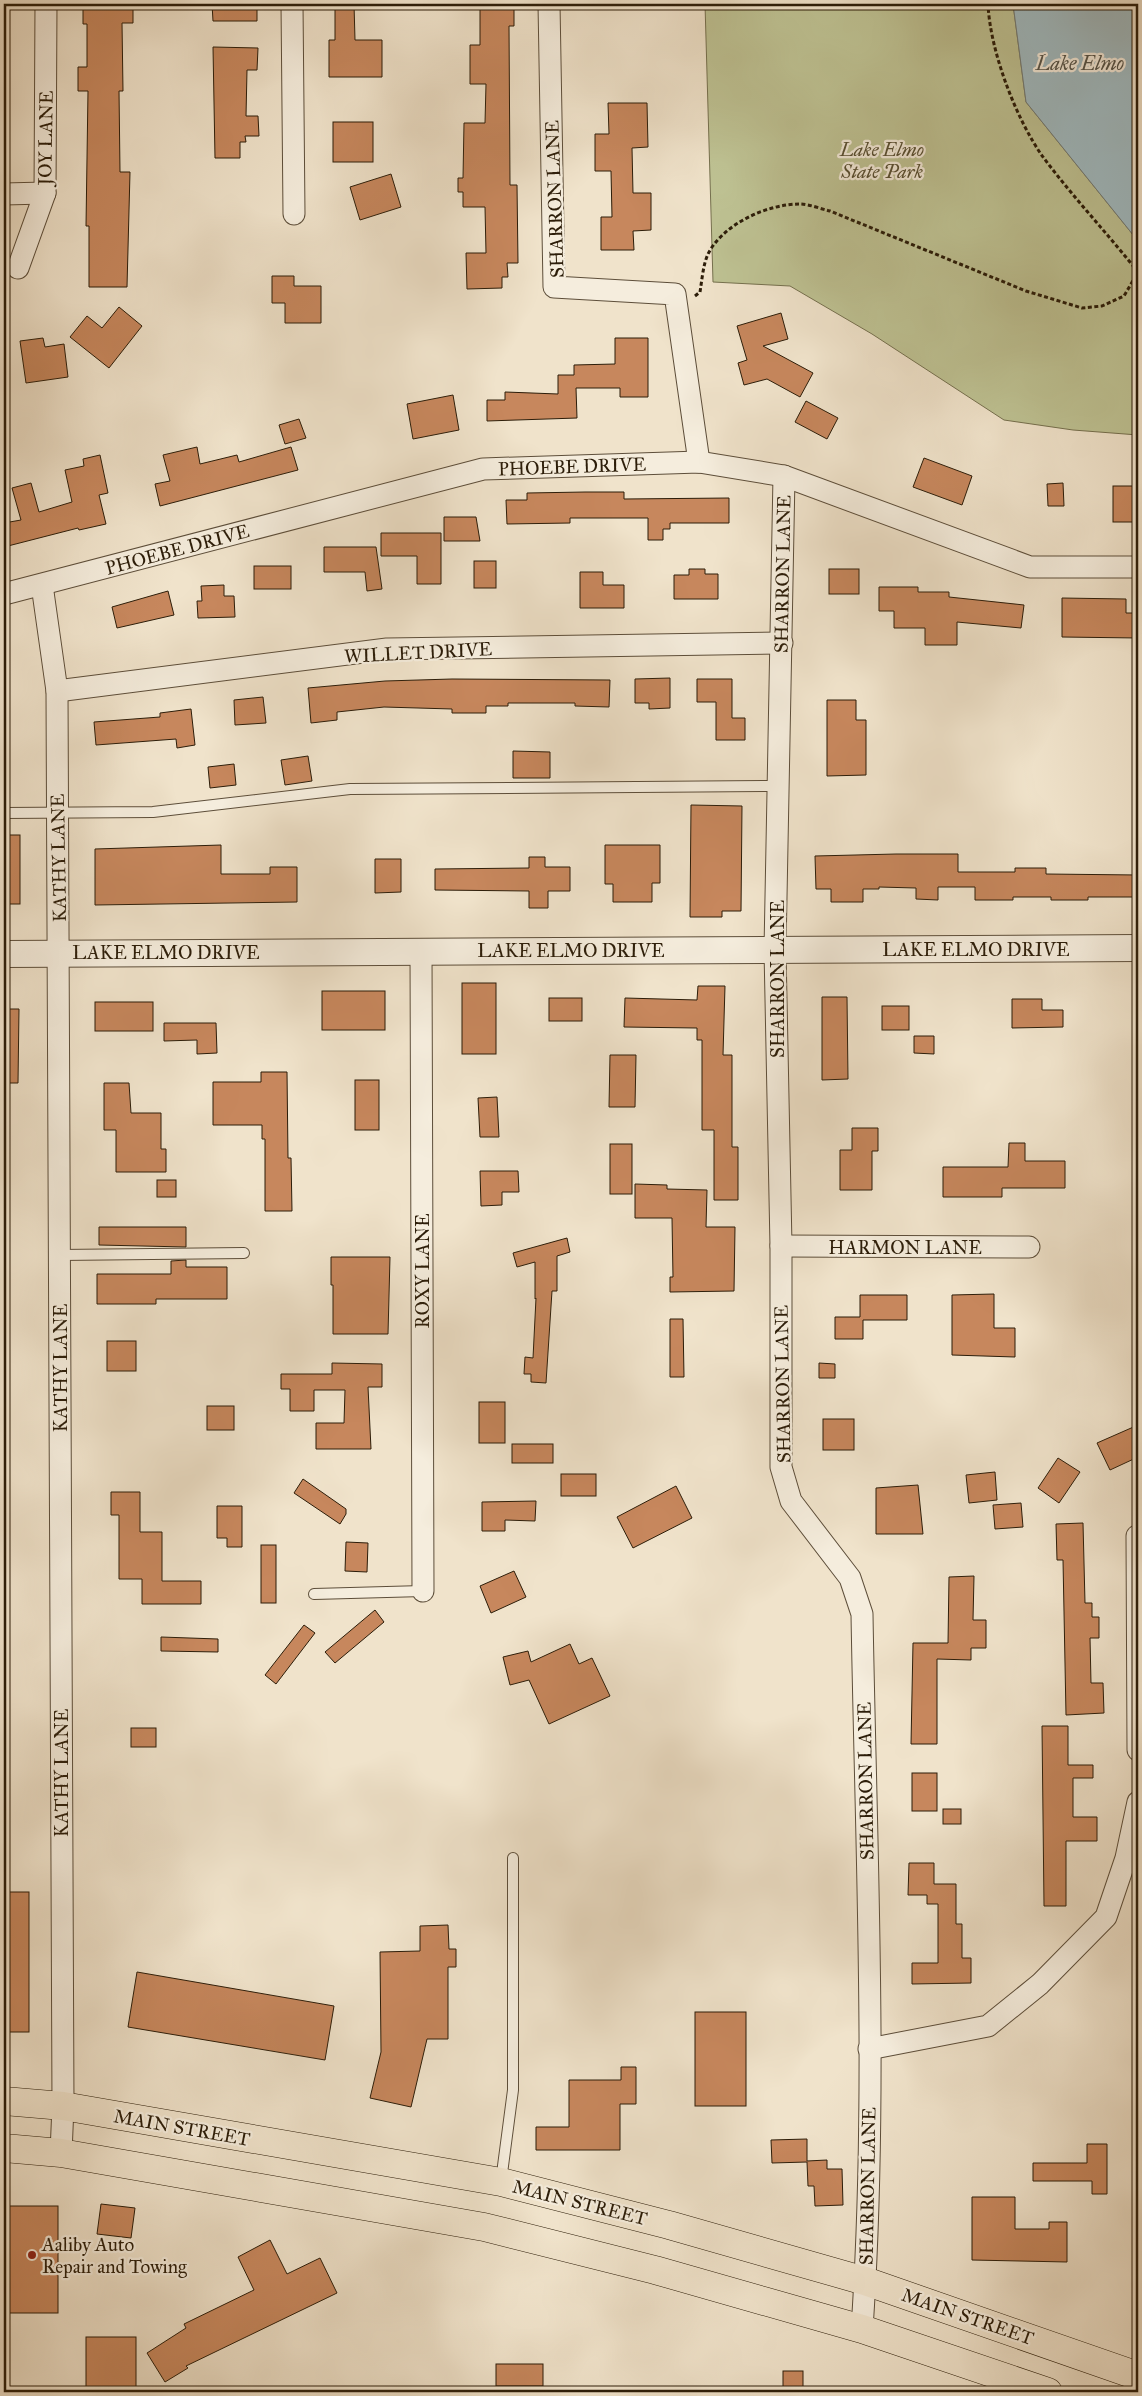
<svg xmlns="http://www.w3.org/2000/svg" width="1142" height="2396" font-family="'IM FELL Great Primer',serif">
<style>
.green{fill:#bec293;stroke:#75704e}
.water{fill:#a0bbc2;stroke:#727c78}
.building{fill:#c7875d;stroke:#2c1d09}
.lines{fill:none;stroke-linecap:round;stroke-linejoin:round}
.service-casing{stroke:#5d4e3a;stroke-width:12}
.minor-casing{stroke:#5d4e3a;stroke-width:23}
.tertiary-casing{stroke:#5d4e3a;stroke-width:28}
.primary-casing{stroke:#2c1d09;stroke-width:29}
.path{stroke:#2c1d09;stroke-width:3;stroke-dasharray:4 2.5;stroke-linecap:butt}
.service{stroke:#f5eddd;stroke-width:10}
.minor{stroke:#f5eddd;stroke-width:21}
.tertiary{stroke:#f5eddd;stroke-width:26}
.primary{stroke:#f0e3cb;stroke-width:28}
.poi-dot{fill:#8f2418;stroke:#f5eddd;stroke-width:2}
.labels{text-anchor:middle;stroke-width:4.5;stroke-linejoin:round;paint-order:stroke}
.street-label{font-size:19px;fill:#2c1d09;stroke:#f5eddd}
.park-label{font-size:19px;font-style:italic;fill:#584f32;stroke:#f5eddd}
.poi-label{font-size:19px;fill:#2c1d09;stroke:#f5eddd;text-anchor:start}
.water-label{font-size:20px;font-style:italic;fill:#55544a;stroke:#f5eddd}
</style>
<rect width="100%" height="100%" fill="#f0e3cb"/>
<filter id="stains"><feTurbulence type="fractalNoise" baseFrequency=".004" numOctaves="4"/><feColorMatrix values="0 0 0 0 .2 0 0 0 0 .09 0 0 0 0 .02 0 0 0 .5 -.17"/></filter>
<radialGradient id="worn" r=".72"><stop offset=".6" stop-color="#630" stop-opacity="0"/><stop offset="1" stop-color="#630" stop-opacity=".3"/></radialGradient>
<!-- green -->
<path class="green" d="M705,4H1013L1026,102L1138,241V435L1073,430L1004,420L872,334L790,286L713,282Z"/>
<!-- water -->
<path class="water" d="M1013,4H1138V241L1026,102Z"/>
<!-- building -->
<g class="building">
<path d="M83,4H133V23H122L123,91H119L120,172H130L127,287H89V226H86L88,91H78V67H87V24H83Z"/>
<path d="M212,4H257V21H213Z"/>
<path d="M335,4H354L355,40H382V77H329V40H335Z"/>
<path d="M480,4H514V26H509L510,185H517L518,263H507L508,277H502V288L467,289L466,253H486L485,207H463V192H458V178H463L464,123H485L486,84H470V45H480Z"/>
<path d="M213,47L258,48L257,70H247L246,116H258L259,136H245L246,142H240V158H215Z"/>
<path d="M608,103H647L648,147L632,148L633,193H651V230L633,231L634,250H601V217H612L611,171H595V134H609Z"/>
<rect x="333" y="122" width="40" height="40"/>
<path d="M391,174L401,207L360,220L350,187Z"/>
<path d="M272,276H294V286H321V323H285V303H272Z"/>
<path d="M119,307L142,326L109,368L70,337L87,316L102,328Z"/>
<path d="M781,313L788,339L763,346L813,373L800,397L767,379L744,385L738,363L747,360L737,326Z"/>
<path d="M43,338L45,347L64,344L68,377L26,383L20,341Z"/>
<path d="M615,338H648V397H620V388H576L577,418L487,421V400H505V392L558,394V375H574V365L615,364Z"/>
<path d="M453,395L459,430L413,439L407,404Z"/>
<path d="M806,401L838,418L827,439L795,422Z"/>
<path d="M299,419L306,438L285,444L279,425Z"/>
<path d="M197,447L200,464L237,455L239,462L291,447L298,470L160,506L155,484L170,481L163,455Z"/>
<path d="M100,455L108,493L99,495L106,524L79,530L78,528L4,547V523L21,520L12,488L31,483L39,512L72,502L65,470L84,466L83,459Z"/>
<path d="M924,458L972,476L962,505L913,487Z"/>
<path d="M1063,483L1064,506H1048L1047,484Z"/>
<rect x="1113" y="486" width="25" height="36"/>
<path d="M585,492H624V499L729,498V523H670V529H663V540H648V518H570V523L507,524L506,500H527V493Z"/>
<path d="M444,517H476L480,541H444Z"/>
<path d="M381,533H441V584H417V556H381Z"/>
<path d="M324,547H376L382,589L367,591L365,572H324Z"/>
<rect x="474" y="561" width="22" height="27"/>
<rect x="254" y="566" width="37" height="23"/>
<path d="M689,569H705V574H718V599H674V575H689Z"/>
<rect x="829" y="569" width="30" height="25"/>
<path d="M580,572H603V585H624V608H580Z"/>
<path d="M224,585V596H234L235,617L198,618L197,601H202L201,586Z"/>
<path d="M879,587H918V592H949V597L1024,605L1021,628L957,622V645H925V628H894V611H879Z"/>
<path d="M168,591L174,615L117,628L112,607Z"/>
<path d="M1062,598L1126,599V613H1138V638L1062,637Z"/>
<path d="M670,678V708L649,709V703H635V679Z"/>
<path d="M452,679L610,680L609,707L575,706V703H508V706H486V713H452V709L384,707L337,712V720L311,723L308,688L385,681Z"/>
<path d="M697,679H732V718H745V740H716V702H697Z"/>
<path d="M263,697L266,723L235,725L234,700Z"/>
<path d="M827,700H856V720H866V775L827,776Z"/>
<path d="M191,709L195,745L177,748L176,739L96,745L94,722L160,717V713Z"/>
<path d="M513,751L550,752V778H513Z"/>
<path d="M308,756L312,781L285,785L281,760Z"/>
<path d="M234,764L236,785L210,788L208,767Z"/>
<path d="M691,805L742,806L741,911H722V917H690Z"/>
<rect x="4" y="835" width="16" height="69"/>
<path d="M221,845V874H270V867H297V902L95,905V849Z"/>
<path d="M605,845H660V883H652V902H613V884H605Z"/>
<path d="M896,854H958V872H1015V868H1046V874L1138,875V897H1088V900H1051V897H1013V900H975V887H938V900L916,899V888L879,887V889H863V902H831V889H816L815,856Z"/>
<path d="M529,857H545V867H570V891H548V908H529V891L435,890V869L529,868Z"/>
<path d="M375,859H401V892L375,893Z"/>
<rect x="462" y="983" width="34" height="71"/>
<path d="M698,986H725L723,1055H732V1147H738V1200H714V1130H702V1040H697V1028L624,1027L625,998L697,1000Z"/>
<rect x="322" y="991" width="63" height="39"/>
<path d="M822,997H847L848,1079L822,1080Z"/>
<rect x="549" y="998" width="33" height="23"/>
<path d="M1012,999H1042V1010H1063V1027L1012,1028Z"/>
<rect x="95" y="1002" width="58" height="29"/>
<rect x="882" y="1006" width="27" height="24"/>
<path d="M4,1009H19L18,1083H4Z"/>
<path d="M164,1023H216L217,1053L197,1054V1040L164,1041Z"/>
<path d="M914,1036H934V1054L914,1053Z"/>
<path d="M610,1055H636L635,1107H609Z"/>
<path d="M261,1072H287L288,1158H291L292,1211H265V1139H262V1125H213V1082H261Z"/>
<rect x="355" y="1080" width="24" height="50"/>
<path d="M104,1083H129L131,1113H161V1149H166V1172H116V1130H104Z"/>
<path d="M497,1097L499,1137H480L478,1098Z"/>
<path d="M852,1128H878V1151H872V1190H840V1150H852Z"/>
<path d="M1009,1143H1025V1161H1065V1188H1002V1197H943V1167H1008Z"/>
<rect x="610" y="1144" width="22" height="50"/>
<path d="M480,1171H518L519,1192H502V1205L481,1206Z"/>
<rect x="157" y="1180" width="19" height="17"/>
<path d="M635,1184L667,1185V1189L707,1190L706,1227H735L734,1291L670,1292V1277H673L672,1218H635Z"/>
<path d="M99,1227H186V1247L99,1245Z"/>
<path d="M567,1238L570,1252L557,1256V1291H552L546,1383L531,1382V1374H524L525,1357L533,1358L536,1298L535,1299V1262L517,1267L513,1253Z"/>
<path d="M331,1257H390L388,1334H333V1285H331Z"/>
<path d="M186,1260V1267H227V1299H156V1304H97V1274H171V1261Z"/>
<path d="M994,1294V1328H1015V1357L952,1355V1295Z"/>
<path d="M860,1295H907V1320H863V1339H835V1317H860Z"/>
<path d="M670,1319H683L684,1377H670Z"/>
<rect x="107" y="1341" width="29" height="30"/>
<path d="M332,1363L382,1364V1387H368L371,1449H316V1423H344L345,1390H314V1411H290V1389H281V1374H332Z"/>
<path d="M819,1363L835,1364V1378H819Z"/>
<rect x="479" y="1402" width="26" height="41"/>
<rect x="207" y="1406" width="27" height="24"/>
<rect x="823" y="1419" width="31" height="31"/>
<path d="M1138,1425V1457L1110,1470L1097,1443Z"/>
<rect x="512" y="1444" width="41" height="19"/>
<path d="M1058,1458L1080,1472L1059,1503L1038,1488Z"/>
<path d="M995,1472L997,1500L969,1503L966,1475Z"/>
<rect x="561" y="1474" width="35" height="22"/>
<path d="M303,1479L346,1509V1514L340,1524L294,1493Z"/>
<path d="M918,1485L923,1534H876V1488Z"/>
<path d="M676,1486L692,1518L633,1548L617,1517Z"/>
<path d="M111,1492H140V1532H162V1581H201V1604H142V1579H119V1515H111Z"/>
<path d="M536,1501L535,1521L505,1520V1531H482V1502Z"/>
<path d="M1021,1503L1023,1527L995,1529L993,1505Z"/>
<path d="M217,1506H242V1547H227V1538H217Z"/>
<path d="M1083,1523L1085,1603H1092V1617H1099V1638H1090L1091,1683H1103L1104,1713L1066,1715L1063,1560H1057L1056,1524Z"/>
<path d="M346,1542L368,1543L367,1572L345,1571Z"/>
<rect x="261" y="1545" width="15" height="58"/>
<path d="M514,1571L526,1597L491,1613L480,1586Z"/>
<path d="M974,1576L973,1620H986V1648H971V1660L937,1659V1744H911L913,1643H948L949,1577Z"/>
<path d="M375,1610L384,1622L335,1663L325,1652Z"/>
<path d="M304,1625L315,1633L276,1684L265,1675Z"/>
<path d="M161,1637L218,1639V1652L161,1651Z"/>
<path d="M570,1644L579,1664L592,1658L610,1696L549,1724L529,1680L510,1685L503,1657L528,1651L531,1662Z"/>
<path d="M1042,1726H1068V1765H1093V1778H1073V1817H1097V1841H1066V1906H1044Z"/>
<rect x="131" y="1728" width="25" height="19"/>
<rect x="912" y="1773" width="25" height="38"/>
<rect x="943" y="1809" width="18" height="15"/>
<path d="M909,1863H934V1884H956V1924H962V1958H971V1983L912,1984V1963H938V1904H927V1895H908Z"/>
<rect x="4" y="1892" width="25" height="140"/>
<path d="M448,1925L449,1949H456V1967H448V2039H427L411,2107L370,2098L381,2052L380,1952L420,1951V1926Z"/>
<path d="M137,1972L334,2006L325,2060L128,2027Z"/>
<rect x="695" y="2012" width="51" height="94"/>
<path d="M621,2067H636V2104H620V2150H536V2127H569V2080H621Z"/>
<path d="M807,2139V2161L827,2160V2169H842L843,2205L815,2206L814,2186H808L807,2162L772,2163L771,2140Z"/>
<path d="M1087,2144H1107V2194H1092V2181H1033V2163H1087Z"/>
<path d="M972,2197H1015V2229H1049V2222H1067V2262L972,2260Z"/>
<path d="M101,2204L135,2208L131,2238L97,2234Z"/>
<rect x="4" y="2206" width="54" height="107"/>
<path d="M270,2240L287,2274L320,2258L337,2293L186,2366L188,2368L165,2382L147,2353L186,2328L184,2324L254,2290L238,2257Z"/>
<rect x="86" y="2337" width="50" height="55"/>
<rect x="496" y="2364" width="47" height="22"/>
<rect x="783" y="2371" width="20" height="21"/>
</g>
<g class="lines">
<!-- service casing -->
<g class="service-casing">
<g id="service">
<path d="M4,813L153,812L350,789L779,786"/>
<path d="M60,1255L244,1253"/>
<path d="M314,1594L423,1591"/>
<path d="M501,2181L513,2090V1858"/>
</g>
</g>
<!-- minor casing -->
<g class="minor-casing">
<g id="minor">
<path d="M292,4L294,214"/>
<path d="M549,4L554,287L675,294L699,462"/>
<path d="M4,194L45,193"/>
<path d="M18,268L45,193L46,4"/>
<path d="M784,476L775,950L781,1246V1467L791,1501L850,1578L862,1614C866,1852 878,2092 862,2329"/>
<path d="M42,585L57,691L63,2106L61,2153"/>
<path d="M4,594L483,469L699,462L784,476L1030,567H1138"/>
<path d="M57,691L387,649L782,643"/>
<path d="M421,950L423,1591"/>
<path d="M781,1246L1029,1247"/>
<path d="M1137,1536L1138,1750"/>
<path d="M869,2049L988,2026L1040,1984L1106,1917L1126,1858L1138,1802"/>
</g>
</g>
<!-- tertiary casing -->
<g class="tertiary-casing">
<path id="tertiary" d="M4,954L1138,948"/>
</g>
<!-- primary casing -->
<g class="primary-casing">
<g id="primary">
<path d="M4,2101L63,2106L501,2182L669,2225L865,2281L1138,2376"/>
<path d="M4,2148L61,2153L484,2227L655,2270L862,2329L1048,2392"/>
</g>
</g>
<!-- path -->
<path class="path" d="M695,296L700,292C702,280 703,265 708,254C723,224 767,204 800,204C809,204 821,209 830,211L1026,291L1082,308L1102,306L1124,296L1138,272C1107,233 1073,197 1043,157C1016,119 990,51 988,4"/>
<!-- service -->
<use href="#service" class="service"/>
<!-- minor -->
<use href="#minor" class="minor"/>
<!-- tertiary -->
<use href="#tertiary" class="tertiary"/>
<!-- primary -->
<use href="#primary" class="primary"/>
</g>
<!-- markers -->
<circle class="poi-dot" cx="32" cy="2255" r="5"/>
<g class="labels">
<!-- street labels -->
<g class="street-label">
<text transform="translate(45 138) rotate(-89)" y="7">JOY LANE</text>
<text transform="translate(554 199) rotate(-92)" y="7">SHARRON LANE</text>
<text transform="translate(572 466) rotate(-2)" y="7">PHOEBE DRIVE</text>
<text transform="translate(177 549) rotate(-15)" y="7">PHOEBE DRIVE</text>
<text transform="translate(782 574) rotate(-89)" y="7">SHARRON LANE</text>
<text transform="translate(418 652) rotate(-3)" y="7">WILLET DRIVE</text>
<text transform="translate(58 858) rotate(-91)" y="7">KATHY LANE</text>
<text x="976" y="956">LAKE ELMO DRIVE</text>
<text x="571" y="957">LAKE ELMO DRIVE</text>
<text x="166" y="959">LAKE ELMO DRIVE</text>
<text transform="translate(777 979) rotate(-90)" y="7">SHARRON LANE</text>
<text x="905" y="1254">HARMON LANE</text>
<text transform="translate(422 1271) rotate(-90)" y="7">ROXY LANE</text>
<text transform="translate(60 1368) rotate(-90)" y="7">KATHY LANE</text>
<text transform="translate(782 1384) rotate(-91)" y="7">SHARRON LANE</text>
<text transform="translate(61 1773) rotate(-90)" y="7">KATHY LANE</text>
<text transform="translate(865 1781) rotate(-91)" y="7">SHARRON LANE</text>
<text transform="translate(182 2127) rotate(10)" y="7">MAIN STREET</text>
<text transform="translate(867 2186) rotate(-89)" y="7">SHARRON LANE</text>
<text transform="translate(580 2202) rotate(14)" y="7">MAIN STREET</text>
<text transform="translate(968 2316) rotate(19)" y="7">MAIN STREET</text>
</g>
<!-- park labels -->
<g class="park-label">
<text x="882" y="156">Lake Elmo<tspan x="882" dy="22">State Park</tspan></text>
</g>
<!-- poi labels -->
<g class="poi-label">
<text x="42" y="2251">Aaliby Auto<tspan x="42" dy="22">Repair and Towing</tspan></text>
</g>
<!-- water labels -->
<g class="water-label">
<text x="1080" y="70">Lake Elmo</text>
</g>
</g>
<!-- margin -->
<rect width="1142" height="2396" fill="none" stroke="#f0e3cb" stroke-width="20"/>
<rect x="5" y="5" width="1132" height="2386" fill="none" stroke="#2c1d09" stroke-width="2.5"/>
<rect x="10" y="10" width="1122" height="2376" fill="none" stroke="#2c1d09"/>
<rect width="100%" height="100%" filter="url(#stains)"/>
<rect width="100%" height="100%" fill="url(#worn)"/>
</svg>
